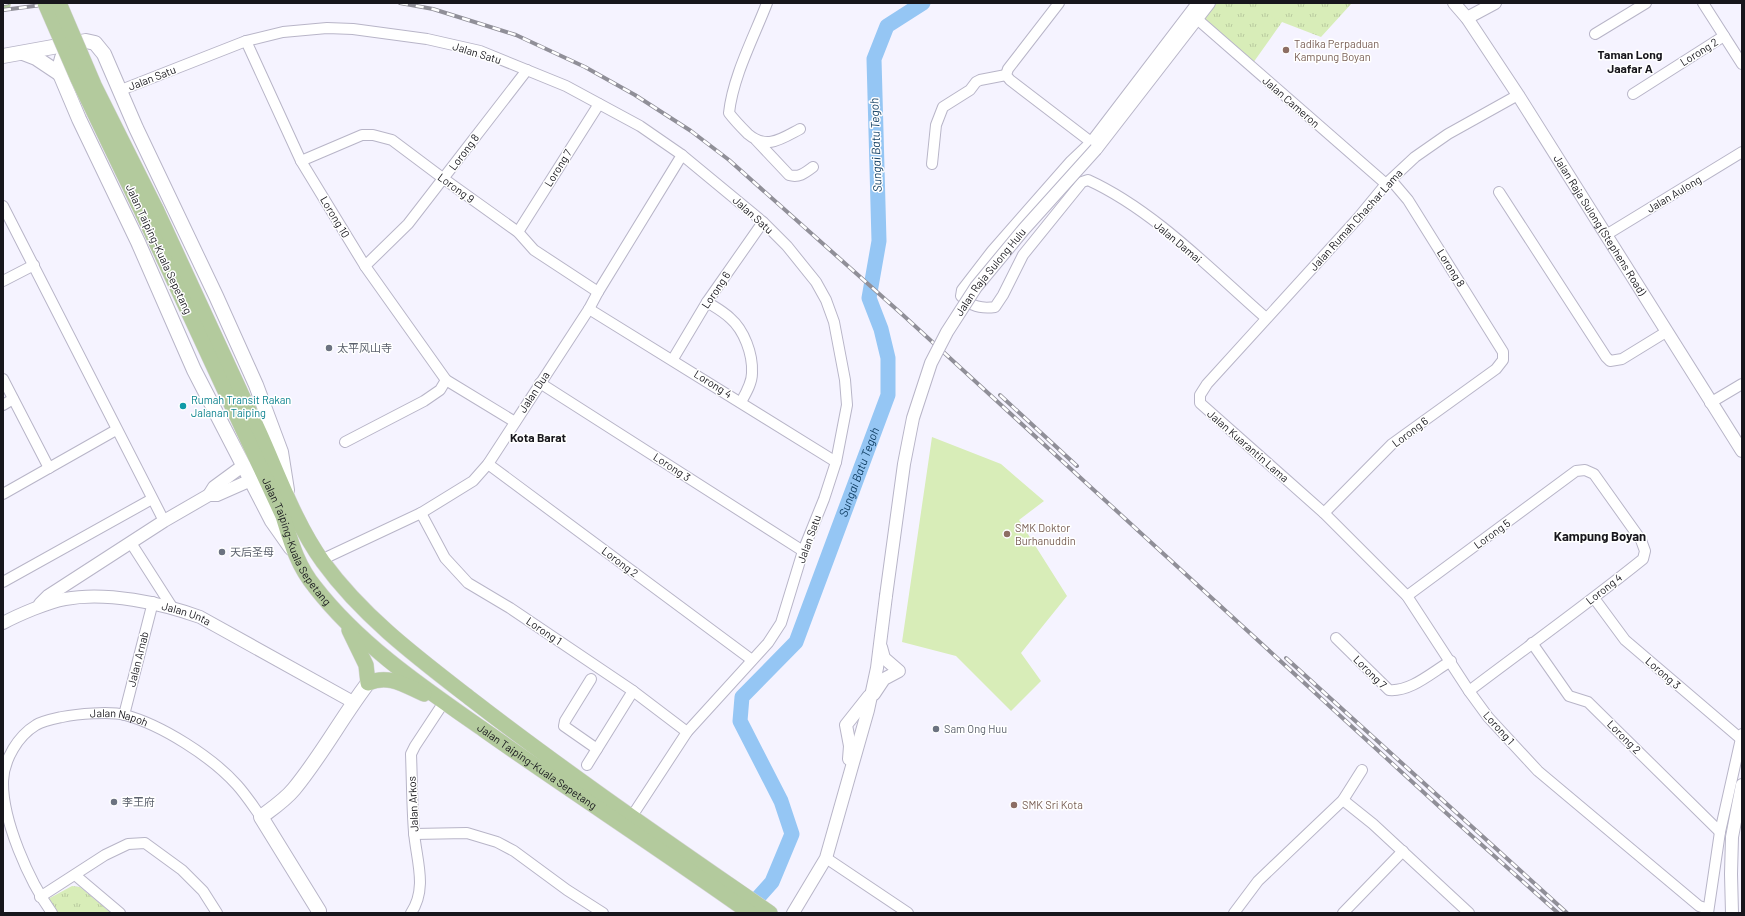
<svg xmlns="http://www.w3.org/2000/svg" width="1745" height="916" font-family="Barlow,'Noto Sans SC',sans-serif">
<style>
.grass{fill:url(#grass-tufts)}
.pitch{fill:#d8edb8}
.lines{fill:none;stroke-linecap:round;stroke-linejoin:round}
.river{stroke:#95c6f4;stroke-width:15}
.minor-casing{stroke:#b8b5c8;stroke-width:12}
.tertiary-casing{stroke:#b8b5c8;stroke-width:14}
.secondary-casing{stroke:#b8b5c8;stroke-width:16}
.primary-casing{stroke:#d5d5d6;stroke-width:16}
.minor{stroke:#fff;stroke-width:10}
.tertiary{stroke:#fff;stroke-width:12}
.secondary{stroke:#fff;stroke-width:14}
.primary{stroke:#b3ca9d;stroke-width:15}
.rail-casing{stroke:#908f98;stroke-width:4}
.rail{stroke:#fff;stroke-width:2.5;stroke-dasharray:8;stroke-linecap:butt}
.tertiary-bridge-casing{stroke:#b8b5c8;stroke-width:14;stroke-linecap:butt}
.primary-bridge-casing{stroke:#d5d5d6;stroke-width:16;stroke-linecap:butt}
.tertiary-bridge{stroke:#fff;stroke-width:12}
.primary-bridge{stroke:#b3ca9d;stroke-width:15}
.education-dot{fill:#8d6e63;stroke:#fff;stroke-width:1.5}
.worship-dot{fill:#6b7280;stroke:#fff;stroke-width:1.5}
.culture-dot{fill:#0f9aa8;stroke:#fff;stroke-width:1.5}
.labels{text-anchor:middle;stroke-width:3;stroke-linejoin:round;paint-order:stroke}
.education-label{font-size:11px;fill:#785e54;stroke:#fff;text-anchor:start}
.street-label{font-size:11px;fill:#17161c;stroke:#fff}
.worship-label{font-size:11px;fill:#5b616d;stroke:#fff;text-anchor:start}
.culture-label{font-size:11px;fill:#0d838f;stroke:#fff;text-anchor:start}
.neighbourhood-label{font-size:12px;font-weight:bold;fill:#17161c;stroke:#fff}
.water-label{font-size:12px;font-style:italic;fill:#113f64;stroke:#fff}
.quarter-label{font-size:13px;font-weight:bold;fill:#17161c;stroke:#fff}
</style>
<defs>
<pattern id="grass-tufts" width="24" height="20" patternUnits="userSpaceOnUse"><rect width="24" height="20" fill="#d8edb8"/><path d="M3 7l-1-3M5 7V3M7 7l1-3M15 17l-1-3M17 17v-4M19 17l1-3" fill="none" stroke="#b9ca9e"/></pattern>
</defs>
<rect width="100%" height="100%" fill="#f5f3ff"/>
<!-- grass -->
<g class="grass">
<path d="M1217,3H1352L1321,37L1282,22L1253,63L1204,19Z"/>
<path d="M72,886L80,887L111,913H57L48,899Z"/>
</g>
<!-- pitch -->
<g class="pitch">
<path d="M1256,3H1293L1277,21Z"/>
<path d="M932,437L1001,464L1044,501L1019,520L1067,596L1021,653L1041,681L1011,711L956,656L902,642Z"/>
</g>
<g class="lines">
<!-- river -->
<path class="river" id="s1" d="M746,911L772,882L792,834L781,801L740,721L742,697L796,642L888,395V358L881,329L869,298L879,241L874,59L887,26L923,3"/>
<!-- minor casing -->
<g class="minor-casing">
<g id="minor">
<path d="M767,3C754,37 733,76 729,113C735,121 741,127 748,134C767,150 781,139 800,129"/>
<path d="M1059,3L1008,69L1006,75L1010,80L1091,142"/>
<path d="M1197,3L1091,142L1071,161L992,251L962,290L961,296C971,307 982,309 995,307L1003,295L1023,255L1082,182L1088,180C1154,210 1212,271 1266,318"/>
<path d="M1703,3L1742,64"/>
<path d="M1197,19L1386,184"/>
<path d="M1595,34L1646,3"/>
<path d="M246,41L301,161L365,266L446,380L515,422"/>
<path d="M121,90L246,41L283,32L327,28L353,29L427,39L480,51L566,86L640,126L682,155L763,222L787,246L816,282L826,300L834,322L845,380L847,405L836,462L824,499L803,551L781,623L768,643L687,732L632,816"/>
<path d="M1633,94L1724,36"/>
<path d="M1518,95L1448,134L1415,157L1386,184L1358,218L1207,384L1200,395V403L1324,513L1407,596L1469,691L1488,717L1538,771L1699,906L1708,909"/>
<path d="M756,140L789,175C799,178 805,173 813,167"/>
<path d="M301,161L362,135H373L392,140L444,179L518,232L534,250L598,292"/>
<path d="M932,164L936,125L943,107L970,90L976,82L980,80L1006,75"/>
<path d="M1499,192L1606,357L1610,361L1622,359L1666,332"/>
<path d="M3,206L164,521"/>
<path d="M518,232L599,104"/>
<path d="M1606,235L1742,152"/>
<path d="M365,266L408,224L527,70"/>
<path d="M3,281L34,265"/>
<path d="M707,302C715,307 724,312 730,318C744,330 753,354 752,373C752,383 746,393 741,402"/>
<path d="M589,309L836,462"/>
<path d="M673,359L707,302L763,222"/>
<path d="M3,379L49,468"/>
<path d="M540,383L803,551"/>
<path d="M1710,403L1742,384"/>
<path d="M3,405L13,399"/>
<path d="M345,442L424,401L440,390L446,380"/>
<path d="M488,464L752,660"/>
<path d="M3,494L116,430"/>
<path d="M421,513L445,558L468,583L510,608L633,691L687,732"/>
<path d="M1324,513L1392,444L1496,369L1503,360V352L1408,200L1391,180"/>
<path d="M131,543L172,607"/>
<path d="M321,560L421,513L473,481L488,464L589,309L598,292L682,155"/>
<path d="M3,582L152,499"/>
<path d="M1407,596L1576,471L1585,470L1594,474L1641,540L1645,551L1643,559C1586,605 1527,647 1469,691"/>
<path d="M1594,598L1625,640L1741,739"/>
<path d="M1336,638L1389,690C1411,692 1432,672 1451,661"/>
<path d="M1532,643L1569,696L1588,702L1720,832"/>
<path d="M591,679L565,721L564,726L597,749"/>
<path d="M124,715L153,602"/>
<path d="M587,765L633,691"/>
<path d="M1343,800L1373,824L1469,913"/>
<path d="M414,834L467,833L497,842L514,851L567,890L603,913"/>
<path d="M826,858L908,913"/>
<path d="M75,875L120,913"/>
<path d="M40,897L105,855L128,844L145,843L182,870L203,891L217,913"/>
<path id="s2" d="M52,913C29,881 2,820 3,781C4,759 18,736 36,725C43,721 53,719 62,717C77,714 110,711 125,715C162,725 212,757 237,785C246,795 253,806 261,817"/>
<path d="M411,913C428,888 416,859 414,832C412,806 412,780 411,754L415,746L444,702"/>
<path d="M1234,913L1258,881L1343,800L1362,770"/>
<path d="M1343,913L1403,851"/>
<path d="M1708,913L1720,832L1742,734"/>
</g>
</g>
<!-- tertiary casing -->
<g class="tertiary-casing">
<g id="tertiary">
<path id="s3" d="M1454,3L1467,18L1518,95L1742,451"/>
<path d="M1467,18L1495,3"/>
<path d="M1096,149L1209,3"/>
<path d="M209,495L214,487L244,465"/>
<path d="M40,604L48,596L164,521L209,495H217L251,480"/>
<path id="s4" d="M3,623C18,615 48,602 65,599C106,591 161,603 200,617L353,702"/>
<path d="M874,694L884,679L899,671L884,658L881,647"/>
<path d="M849,759L850,746L846,725L869,696"/>
<path d="M793,913L826,858L868,710L877,668L886,596"/>
<path d="M1732,913L1731,874L1732,837L1742,785"/>
</g>
</g>
<!-- secondary casing -->
<g class="secondary-casing">
<g id="secondary">
<path d="M70,44C63,54 59,61 60,74L79,119L138,242L194,370L272,521L291,548"/>
<path d="M23,53L36,58L60,74"/>
<path d="M3,56L86,41L95,43L104,54L136,128L216,296L256,385L281,452L287,490"/>
<path d="M318,913L319,911L261,817C273,808 285,800 294,789C322,755 342,717 368,683"/>
</g>
</g>
<!-- primary casing -->
<g class="primary-casing">
<g id="primary">
<path d="M3,4V3"/>
<path d="M156,209C190,283 225,358 259,432C279,476 295,523 323,562C363,617 418,658 471,699C568,774 669,843 770,913"/>
<path id="s5" d="M143,214L283,516C291,542 297,565 315,587C360,645 424,688 484,730C572,792 663,851 750,913"/>
<path d="M349,630L366,665L368,683C389,674 404,685 424,694"/>
</g>
</g>
<!-- minor -->
<use href="#minor" class="minor"/>
<!-- tertiary -->
<use href="#tertiary" class="tertiary"/>
<!-- secondary -->
<use href="#secondary" class="secondary"/>
<!-- primary -->
<use href="#primary" class="primary"/>
<!-- rail casing -->
<g class="rail-casing">
<g id="rail">
<path d="M400,3L433,9L516,35L585,67L635,95L691,131L729,160L904,316L1444,811L1558,913"/>
<path d="M3,4L8,3"/>
<path d="M3,10L57,3"/>
<path d="M1000,395L1077,466"/>
<path d="M1286,658L1567,913"/>
</g>
</g>
<!-- rail -->
<use href="#rail" class="rail"/>
<!-- tertiary-bridge casing -->
<g class="tertiary-bridge-casing">
<g id="tertiary-bridge">
<path id="s6" d="M886,596L904,464L913,418L931,363L947,332L976,287L1024,229L1096,149"/>
</g>
</g>
<!-- primary-bridge casing -->
<g class="primary-bridge-casing">
<g id="primary-bridge">
<path d="M45,3L78,79L143,214"/>
<path d="M59,3L94,85L156,209"/>
</g>
</g>
<!-- tertiary-bridge -->
<use href="#tertiary-bridge" class="tertiary-bridge"/>
<!-- primary-bridge -->
<use href="#primary-bridge" class="primary-bridge"/>
</g>
<!-- markers -->
<g class="education-dot">
<circle cx="1286" cy="50" r="4"/>
<circle cx="1007" cy="534" r="4"/>
<circle cx="1014" cy="805" r="4"/>
</g>
<g class="worship-dot">
<circle cx="329" cy="348" r="4"/>
<circle cx="222" cy="552" r="4"/>
<circle cx="936" cy="729" r="4"/>
<circle cx="114" cy="802" r="4"/>
</g>
<circle class="culture-dot" cx="183" cy="406" r="4"/>
<g class="labels">
<!-- education labels -->
<g class="education-label">
<text x="1294" y="48">Tadika Perpaduan<tspan x="1294" dy="13">Kampung Boyan</tspan></text>
<text x="1015" y="532">SMK Doktor<tspan x="1015" dy="13">Burhanuddin</tspan></text>
<text x="1022" y="809">SMK Sri Kota</text>
</g>
<!-- street labels -->
<g class="street-label">
<text transform="translate(1699 52) rotate(-32)" y="4">Lorong 2</text>
<text transform="translate(477 53) rotate(17)" y="4">Jalan Satu</text>
<text transform="translate(152 78) rotate(-21)" y="4">Jalan Satu</text>
<text transform="translate(1291 102) rotate(41)" y="4">Jalan Cameron</text>
<text transform="translate(464 152) rotate(-53)" y="4">Lorong 8</text>
<text transform="translate(558 168) rotate(-58)" y="4">Lorong 7</text>
<text transform="translate(456 188) rotate(36)" y="4">Lorong 9</text>
<text transform="translate(1674 194) rotate(-31)" y="4">Jalan Aulong</text>
<text transform="translate(753 215) rotate(42)" y="4">Jalan Satu</text>
<text transform="translate(335 217) rotate(59)" y="4">Lorong 10</text>
<text transform="translate(1356 220) rotate(-48)" y="4">Jalan Rumah Chachar Lama</text>
<text dy="4" stroke="none"><textPath href="#s3" startOffset="266">Jalan Raja Sulong (Stephens Road)</textPath></text>
<text transform="translate(1178 242) rotate(40)" y="4">Jalan Damai</text>
<text transform="translate(159 249) rotate(65)" y="4">Jalan Taiping-Kuala Sepetang</text>
<text transform="translate(1451 268) rotate(58)" y="4">Lorong 8</text>
<text dy="4" stroke="none"><textPath href="#s6" startOffset="347">Jalan Raja Sulong Hulu</textPath></text>
<text transform="translate(716 290) rotate(-56)" y="4">Lorong 6</text>
<text transform="translate(713 384) rotate(32)" y="4">Lorong 4</text>
<text transform="translate(534 392) rotate(-57)" y="4">Jalan Dua</text>
<text transform="translate(1410 432) rotate(-37)" y="4">Lorong 6</text>
<text transform="translate(1248 446) rotate(41)" y="4">Jalan Kuarantin Lama</text>
<text transform="translate(672 467) rotate(33)" y="4">Lorong 3</text>
<text transform="translate(1492 534) rotate(-36)" y="4">Lorong 5</text>
<text transform="translate(809 539) rotate(-70)" y="4">Jalan Satu</text>
<text dy="4" stroke="none"><textPath href="#s5" startOffset="362">Jalan Taiping-Kuala Sepetang</textPath></text>
<text transform="translate(620 562) rotate(37)" y="4">Lorong 2</text>
<text transform="translate(1604 589) rotate(-38)" y="4">Lorong 4</text>
<text dy="4" stroke="none"><textPath href="#s4" startOffset="190">Jalan Unta</textPath></text>
<text transform="translate(544 631) rotate(34)" y="4">Lorong 1</text>
<text transform="translate(138 659) rotate(-76)" y="4">Jalan Arnab</text>
<text transform="translate(1370 672) rotate(45)" y="4">Lorong 7</text>
<text transform="translate(1663 673) rotate(41)" y="4">Lorong 3</text>
<text dy="4" stroke="none"><textPath href="#s2" startOffset="295">Jalan Napoh</textPath></text>
<text transform="translate(1499 728) rotate(48)" y="4">Lorong 1</text>
<text transform="translate(1624 737) rotate(45)" y="4">Lorong 2</text>
<text dy="4" stroke="none"><textPath href="#s5" startOffset="698">Jalan Taiping-Kuala Sepetang</textPath></text>
<text transform="translate(413 804) rotate(-93)" y="4">Jalan Arkos</text>
</g>
<!-- worship labels -->
<g class="worship-label">
<text x="337" y="352">太平风山寺</text>
<text x="230" y="556">天后圣母</text>
<text x="944" y="733">Sam Ong Huu</text>
<text x="122" y="806">李王府</text>
</g>
<!-- culture labels -->
<g class="culture-label">
<text x="191" y="404">Rumah Transit Rakan<tspan x="191" dy="13">Jalanan Taiping</tspan></text>
</g>
<!-- neighbourhood labels -->
<g class="neighbourhood-label">
<text x="1630" y="59">Taman Long<tspan x="1630" dy="14">Jaafar A</tspan></text>
<text x="538" y="442">Kota Barat</text>
</g>
<!-- water labels -->
<g class="water-label">
<text transform="translate(876 145) rotate(-92)" y="4">Sungai Batu Tegoh</text>
<text dy="4" stroke="none"><textPath href="#s1" startOffset="498">Sungai Batu Tegoh</textPath></text>
</g>
<!-- quarter labels -->
<g class="quarter-label">
<text x="1600" y="541">Kampung Boyan</text>
</g>
</g>
<!-- border -->
<rect width="1745" height="916" fill="none" stroke="#17161c" stroke-width="8"/>
</svg>
